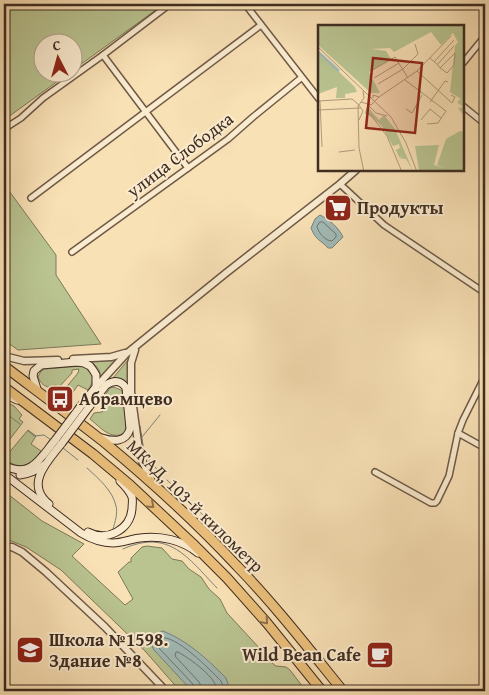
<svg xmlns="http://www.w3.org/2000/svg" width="489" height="695" font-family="'Gentium Book Plus',serif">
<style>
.green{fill:#b9c491;stroke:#7c785a}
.water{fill:#a1bbb8;stroke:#7a827c}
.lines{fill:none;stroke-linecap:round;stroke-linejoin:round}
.shore{stroke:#70746d;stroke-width:1}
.stream{stroke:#7a827c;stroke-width:1}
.minor-casing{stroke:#6e5947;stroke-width:8}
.tertiary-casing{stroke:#6e5947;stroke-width:9}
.secondary-casing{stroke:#3f2c22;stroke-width:9}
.trunk-casing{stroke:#3f2c22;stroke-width:11}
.minor{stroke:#fbecd0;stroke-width:5}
.tertiary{stroke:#fbecd0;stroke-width:6}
.secondary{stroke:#fbecd0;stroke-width:7}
.trunk{stroke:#ecc07b;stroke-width:9}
.secondary-bridge-casing{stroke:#3f2c22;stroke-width:9;stroke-linecap:butt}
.secondary-bridge{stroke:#fbecd0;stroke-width:7}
.oneway{stroke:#8d6f4a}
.labels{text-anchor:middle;stroke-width:4;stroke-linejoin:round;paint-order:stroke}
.street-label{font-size:18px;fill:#3f2c22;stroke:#fbecd0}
.poi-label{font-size:18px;font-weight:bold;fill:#3f2c22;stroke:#fbecd0;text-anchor:start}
.inset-river{fill:none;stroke:#a1bbb8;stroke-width:2.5}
.inset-road{fill:none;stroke:#af997b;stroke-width:1}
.view{fill:#8f2418;fill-opacity:0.15;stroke:#8f2418;stroke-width:2.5}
.inset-edge{fill:none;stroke:#3f2c22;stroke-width:2.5}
</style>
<rect width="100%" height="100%" fill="#f9e1b6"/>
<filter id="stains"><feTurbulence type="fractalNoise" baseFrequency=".004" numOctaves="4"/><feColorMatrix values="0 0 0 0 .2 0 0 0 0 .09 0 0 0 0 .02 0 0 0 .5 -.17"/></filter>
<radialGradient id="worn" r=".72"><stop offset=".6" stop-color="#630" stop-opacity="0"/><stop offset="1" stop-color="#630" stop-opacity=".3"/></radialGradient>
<!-- green -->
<g class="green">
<path d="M4,4H164L73,70L72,42H42V72L69,73L4,120Z"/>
<path d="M4,184L56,255V275L101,344L18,350L4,340Z"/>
<path d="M120,357L100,379C101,368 96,365 87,361Z"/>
<path d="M128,360L129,384C124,380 120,378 113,378Z"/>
<path d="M82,366C97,371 95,379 88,390L78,385L71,395L64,390L78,373L79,369L72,370V373L59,387L55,385L51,388C44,386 41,384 38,377L41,371L45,369Z"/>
<path d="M114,387C118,389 123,390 124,394C127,400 127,427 125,433C111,441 100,427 90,419L94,413L102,412L107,407L101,401L110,388Z"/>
<path d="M4,401L14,406L22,415L19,419L23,422L4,447Z"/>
<path d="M28,430L36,436L31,444L41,451C30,466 21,471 4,459V453L7,455Z"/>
<path d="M4,491L42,521L84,544L72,556L125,605L133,599L118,572L129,562H131V558L142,547L147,546L162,548L172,559L182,561L189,569L201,577L209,589L220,599L227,613L263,652L268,660L276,666L286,667L290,670L306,691H180L145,651L61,570L26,547L9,540H4Z"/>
</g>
<!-- water -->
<g class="water">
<path d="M320,215C329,219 339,228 343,237L332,248H328C320,239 316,241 311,228L315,219Z"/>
<path d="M163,631C188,641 207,659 226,678L228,684L229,689L226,691H192L154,650C148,640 152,635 163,631Z"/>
</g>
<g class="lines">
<!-- shore -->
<g class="shore">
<path d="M320,222H323L336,234V237L332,241C326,241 319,234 317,227Z"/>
<path d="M196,691L195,687L191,682L158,647L156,642L159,638C175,633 210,670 221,681L223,686V691"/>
<path d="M202,691L201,686L199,682L175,656L176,652H178C189,658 218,678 217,691"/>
</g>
<!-- stream -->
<g class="stream">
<path d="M4,347L6,348"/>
<path d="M4,405L9,408L8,415L20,424"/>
<path d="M140,426L144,451L147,458L162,475"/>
<path d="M28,431L34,436L44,435L51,440"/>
<path d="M142,437L160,415"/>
<path d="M63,448L78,460"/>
<path d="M87,468C98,478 113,491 116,506C118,513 115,522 113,529"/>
<path d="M167,480L247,558"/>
<path d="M123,549C169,528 188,558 217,588"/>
</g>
<!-- minor casing -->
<g class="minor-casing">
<g id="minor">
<path d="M245,4L319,99"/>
<path d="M103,55L188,168"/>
<path d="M463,63L485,36"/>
<path d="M463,106L485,124"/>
<path d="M4,129L21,118L43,98L103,55L170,4"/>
<path d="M340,184L384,225L485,293"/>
<path d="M31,198L261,25"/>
<path d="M72,252L228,139L253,117L301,78"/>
<path d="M458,433L485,448"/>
<path d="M375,472L431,503H435L437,501L449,476L458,433L463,420L485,376"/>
</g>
</g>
<!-- tertiary casing -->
<g class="tertiary-casing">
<g id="tertiary">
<path d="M135,350L131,363V392L140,457L151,479"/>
<path d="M4,356L24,361L58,360"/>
<path d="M73,359L111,357L125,353"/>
<path d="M96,387L126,354L226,273L340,184L356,170"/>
<path d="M4,547H12L22,552L46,572L105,627L166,691"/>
</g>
</g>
<!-- secondary casing -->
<g class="secondary-casing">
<g id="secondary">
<path d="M38,392L33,376L34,371L41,365L77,362L84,363L90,366L93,370L96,375V387L83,403"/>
<path d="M4,394L17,400"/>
<path d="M89,407L106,385C114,380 121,380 126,388L130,429C126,442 114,442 102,438"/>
<path d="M4,465C31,480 41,457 56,439"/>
<path d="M4,474L81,533C91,539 101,543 113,543C122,543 131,539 140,538C160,535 182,540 198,553"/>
<path d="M20,475C30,474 36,471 44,465"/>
<path d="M49,504C24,484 48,461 62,443"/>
<path d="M88,532C107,542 130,530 132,509C132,505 133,500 132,497C130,491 124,485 120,481"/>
</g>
</g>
<!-- trunk casing -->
<g class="trunk-casing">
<g id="trunk">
<path d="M4,366C37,391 71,416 104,442C151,481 196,522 237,566C275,605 309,649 343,691"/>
<path d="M4,387L93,454L130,485L192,543L227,578L267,623L322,691"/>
</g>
</g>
<!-- minor -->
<use href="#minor" class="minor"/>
<!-- tertiary -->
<use href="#tertiary" class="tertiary"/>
<!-- secondary -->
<use href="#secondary" class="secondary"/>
<!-- trunk -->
<use href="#trunk" class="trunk"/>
<!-- secondary-bridge casing -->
<g class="secondary-bridge-casing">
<g id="secondary-bridge">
<path d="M56,439L83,403"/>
<path d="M62,443L89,407"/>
</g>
</g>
<!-- secondary-bridge -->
<use href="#secondary-bridge" class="secondary-bridge"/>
</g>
<!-- one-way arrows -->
<defs><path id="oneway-chevron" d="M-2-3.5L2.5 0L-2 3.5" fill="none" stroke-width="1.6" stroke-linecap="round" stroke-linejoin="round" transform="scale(1.25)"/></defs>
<g class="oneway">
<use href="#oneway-chevron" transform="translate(151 505) rotate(42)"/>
<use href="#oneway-chevron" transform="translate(265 621) rotate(49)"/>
</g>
<!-- icons -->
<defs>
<g id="supermarket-square" transform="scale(1.4375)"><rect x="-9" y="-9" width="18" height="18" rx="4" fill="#8f2418" stroke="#fbecd0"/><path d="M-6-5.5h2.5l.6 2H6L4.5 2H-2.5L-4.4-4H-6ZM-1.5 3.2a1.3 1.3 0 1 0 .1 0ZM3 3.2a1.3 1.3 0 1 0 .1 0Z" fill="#fff"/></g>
<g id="bus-square" transform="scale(1.4375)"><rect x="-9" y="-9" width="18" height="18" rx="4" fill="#8f2418" stroke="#fbecd0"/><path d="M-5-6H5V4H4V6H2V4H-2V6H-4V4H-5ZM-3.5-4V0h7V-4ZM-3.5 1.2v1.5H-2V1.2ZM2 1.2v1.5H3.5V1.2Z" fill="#fff"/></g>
<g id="school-square" transform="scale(1.4375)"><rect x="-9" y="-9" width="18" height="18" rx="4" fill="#8f2418" stroke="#fbecd0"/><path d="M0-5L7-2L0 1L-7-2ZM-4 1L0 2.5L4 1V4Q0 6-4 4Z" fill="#fff"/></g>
<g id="cafe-square" transform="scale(1.4375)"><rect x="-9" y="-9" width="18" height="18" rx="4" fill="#8f2418" stroke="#fbecd0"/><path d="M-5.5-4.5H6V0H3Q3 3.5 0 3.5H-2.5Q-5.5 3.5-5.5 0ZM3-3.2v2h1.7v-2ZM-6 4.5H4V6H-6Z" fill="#fff"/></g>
</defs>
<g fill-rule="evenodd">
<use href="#supermarket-square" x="338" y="208"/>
<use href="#bus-square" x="60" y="399"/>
<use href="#school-square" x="30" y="650"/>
<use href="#cafe-square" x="380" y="655"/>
</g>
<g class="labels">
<!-- street labels -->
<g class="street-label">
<text transform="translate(180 155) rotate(-37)" y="6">улица Слободка</text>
<text transform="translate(195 506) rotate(44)" y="6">МКАД, 103-й километр</text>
</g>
<!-- poi labels -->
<g class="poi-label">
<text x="357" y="214">Продукты</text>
<text x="79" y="405">Абрамцево</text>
<text x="49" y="646">Школа №1598.<tspan x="49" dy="21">Здание №8</tspan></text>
<text x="361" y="661" text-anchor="end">Wild Bean Cafe</text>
</g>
</g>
<!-- overview -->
<g transform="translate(318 25)">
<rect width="146" height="146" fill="#f9e1b6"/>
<path d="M0,0H146V91L140,83L145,82L139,77L143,74L132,67L137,21L140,17L135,8L123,20L113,7L76,27L72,23L53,24L68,26L73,34L51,47L62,68H53L0,20ZM0,27L37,62L39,67L27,69V73H18L19,62L0,69ZM49,81L61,95L66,90L77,104L95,146L88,134L81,133L85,131L81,132L78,125L82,123L81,119L75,121L63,100L47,87ZM142,106L147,107L146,146H101L97,121L121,120L116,140L128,143L119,140L128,114Z" fill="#b9c491"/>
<path class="inset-river" d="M0,27L21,46"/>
<path class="inset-road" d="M0,22L73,92L88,118L99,147M112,33L120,40L122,43L129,48L136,40L137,28L122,43M116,37L136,15M119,40L136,21M85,44L100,29L97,19M53,46L77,32L90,53M99,46L134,78L137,72L133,70M56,53L81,38M87,55L128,86L120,98L109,99M60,59L85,44M45,66L46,73L40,81L41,123L46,147M61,72L99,46L133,11M0,76L34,74L40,79M2,76L4,122M43,77L53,80L61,72L55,70V73M112,77L127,56L130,57M40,79L45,86L41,95M49,79L58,88L69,91M88,84L94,88L104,70M0,85L42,83M47,88L52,89L69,111L84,147M103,95L112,84L123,93M21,127L37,125"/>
<path class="view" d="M55,33L104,38L97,108L48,103Z"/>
<rect width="146" height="146" class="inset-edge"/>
</g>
<!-- margin -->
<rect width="489" height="695" fill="none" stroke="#f9e1b6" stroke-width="20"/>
<rect x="5" y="5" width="479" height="685" fill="none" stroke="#3f2c22" stroke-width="2.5"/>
<rect x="10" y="10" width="469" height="675" fill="none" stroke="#3f2c22"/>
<!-- north arrow -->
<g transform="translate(58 58) rotate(354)"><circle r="24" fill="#fbecd0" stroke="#b09f8a"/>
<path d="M0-4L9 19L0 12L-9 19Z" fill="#8f2418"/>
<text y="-8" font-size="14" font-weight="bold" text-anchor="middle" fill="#3f2c22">С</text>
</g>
<rect width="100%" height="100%" filter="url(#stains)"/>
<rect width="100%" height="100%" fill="url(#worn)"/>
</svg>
